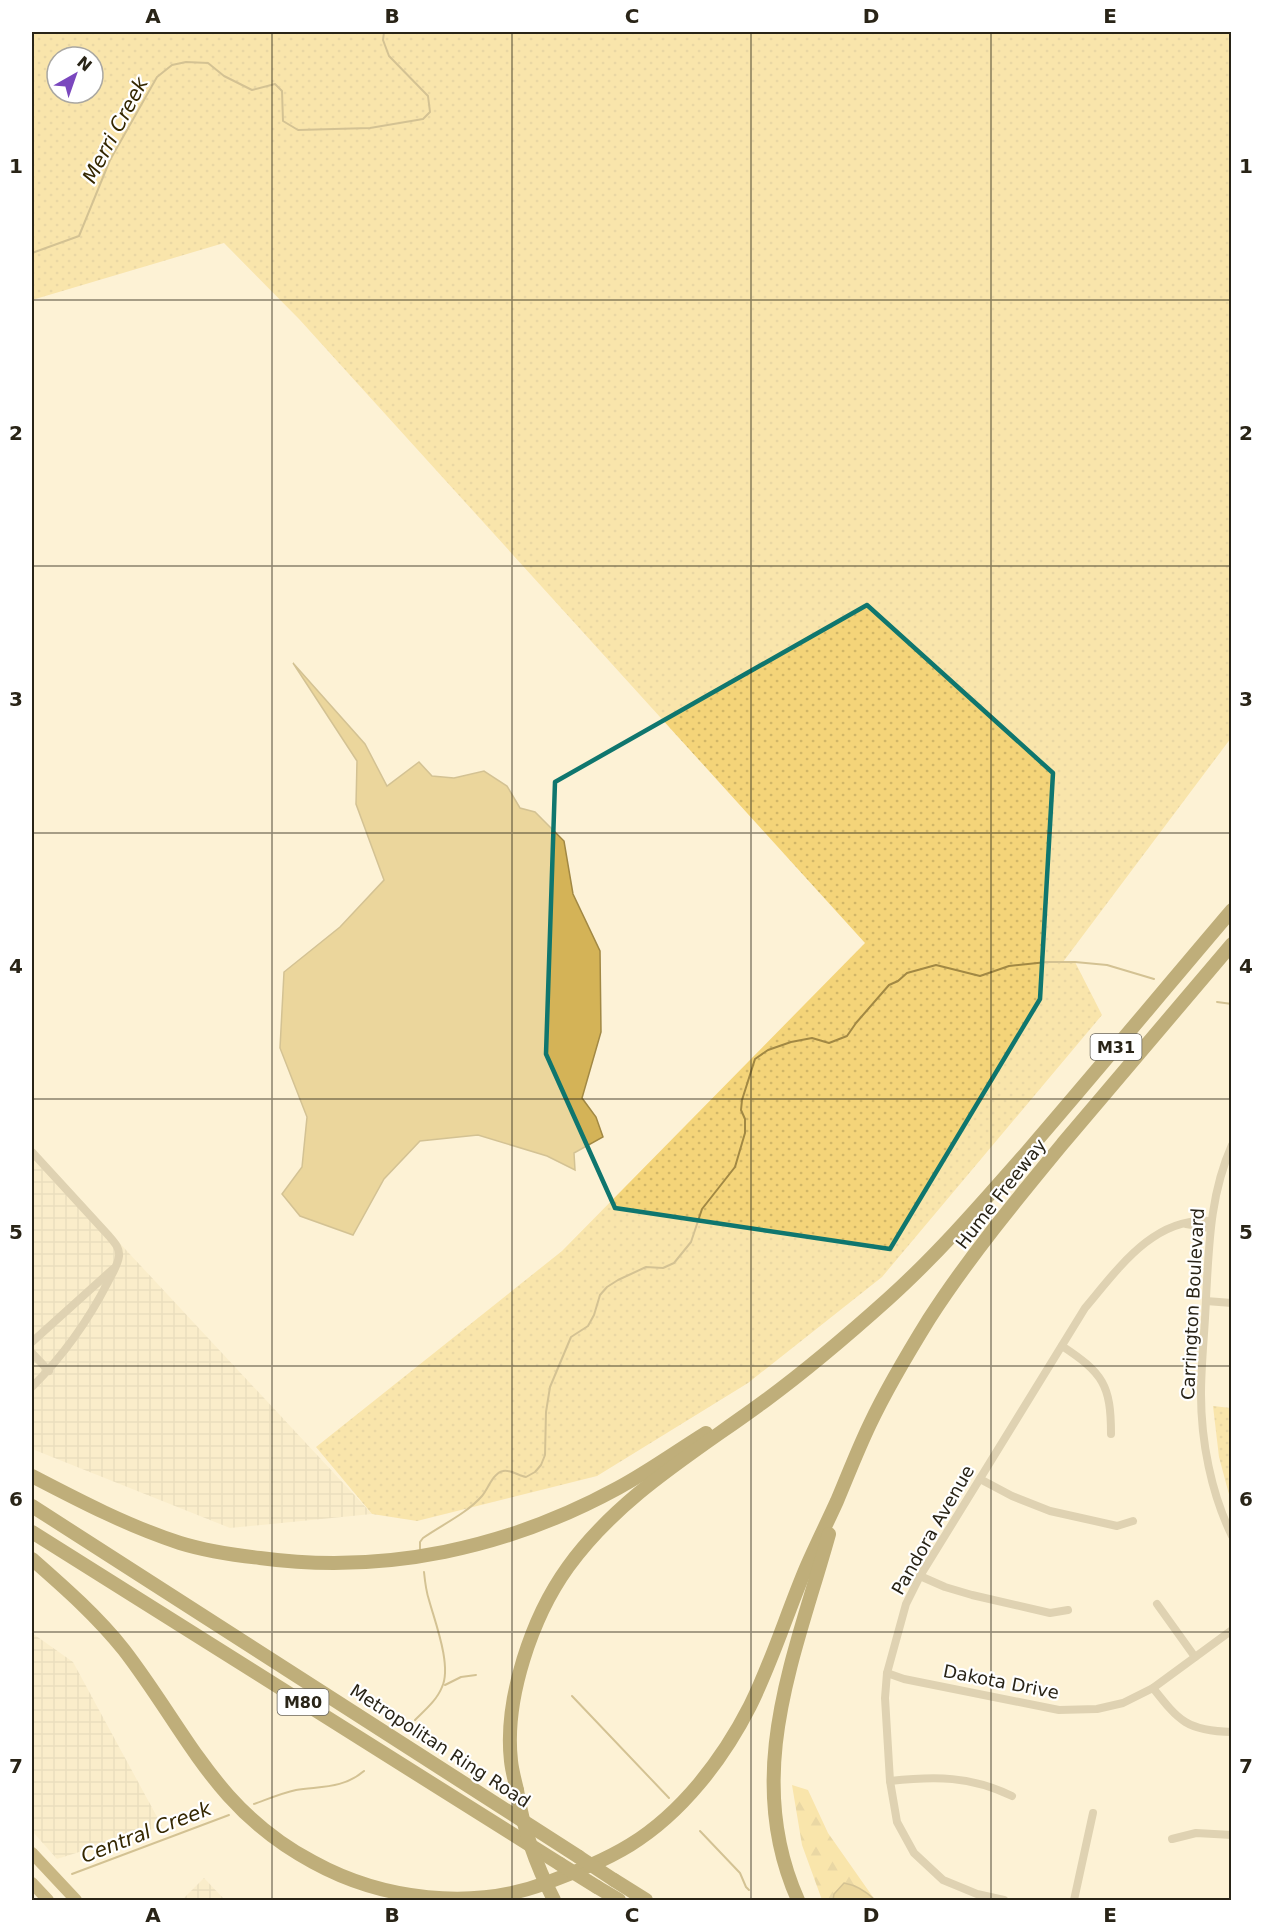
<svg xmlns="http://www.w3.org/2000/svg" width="1263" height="1932" font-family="'DejaVu Sans',sans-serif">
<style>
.industrial{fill:url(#industrial-grid)}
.grass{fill:url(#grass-dots);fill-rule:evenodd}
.forest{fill:url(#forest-firs)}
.water{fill:#d4b357;stroke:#a18844;stroke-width:1.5}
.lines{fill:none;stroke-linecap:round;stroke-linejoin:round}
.stream{stroke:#a18844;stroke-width:2}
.minor{stroke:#baac87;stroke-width:8}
.primary{stroke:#8a7020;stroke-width:12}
.motorway{stroke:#735c0c;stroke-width:14}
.motorway-bridge{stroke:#735c0c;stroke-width:14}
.marked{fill:none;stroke:#0f766e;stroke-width:4.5;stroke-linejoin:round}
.grid{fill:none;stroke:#292417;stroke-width:1.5;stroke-opacity:0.55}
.labels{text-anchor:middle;stroke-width:4.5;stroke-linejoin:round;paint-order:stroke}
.shield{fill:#fff;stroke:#69665d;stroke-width:1.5}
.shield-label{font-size:16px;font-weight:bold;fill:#292417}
.street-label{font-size:18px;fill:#292417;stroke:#fff}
.water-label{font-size:20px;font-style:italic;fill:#342700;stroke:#fff}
.neatline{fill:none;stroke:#292417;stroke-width:2}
.grid-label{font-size:20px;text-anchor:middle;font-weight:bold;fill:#292417}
</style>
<defs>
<pattern id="industrial-grid" width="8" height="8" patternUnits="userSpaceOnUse" patternTransform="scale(1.5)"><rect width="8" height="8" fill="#f7e7bd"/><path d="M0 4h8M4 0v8" fill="none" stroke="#d4c6a2"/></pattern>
<pattern id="grass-dots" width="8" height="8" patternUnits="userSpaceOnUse" patternTransform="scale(1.5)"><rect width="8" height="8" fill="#f4d479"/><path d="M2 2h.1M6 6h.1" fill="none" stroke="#d1b668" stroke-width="1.8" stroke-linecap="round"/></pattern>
<pattern id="forest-firs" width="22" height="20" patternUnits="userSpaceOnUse" patternTransform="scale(1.5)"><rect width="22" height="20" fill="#f4d479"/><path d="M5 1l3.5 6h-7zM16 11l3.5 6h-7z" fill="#d1b668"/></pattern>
</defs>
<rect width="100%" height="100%" fill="#fdf2d6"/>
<!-- industrial -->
<g class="industrial">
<path d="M32,1149L372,1514L230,1528L32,1449Z"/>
<path d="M32,1633L73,1662L162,1826L57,1859L32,1831Z"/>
<path d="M204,1878L225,1900H182Z"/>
</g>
<!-- grass -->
<g class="grass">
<path d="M32,32H1231V738L1063,962H1075L1102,1015L882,1277L748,1383L597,1476L417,1521L372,1514L316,1447L562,1251L865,943L299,319L224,243L32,300ZM57,57H93V93H57Z"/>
<path d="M1213,1406L1231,1408V1502L1219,1457Z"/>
</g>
<!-- forest -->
<path class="forest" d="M792,1785L808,1790L828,1833L875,1900H822L802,1845Z"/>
<!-- water -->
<g class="water">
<path d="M293,663L365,744L387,786L419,762L432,776L454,778L484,771L507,786L520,808L535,812L564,841L573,894L600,951L601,1032L582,1098L596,1117L603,1137L574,1153L575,1170L547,1156L478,1135L420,1141L384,1179L353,1235L300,1216L282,1194L302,1167L307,1117L280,1048L284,972L340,927L384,880L356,804L357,761Z"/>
<path d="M844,1883C855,1885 867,1892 875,1900H833L834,1894Z"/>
</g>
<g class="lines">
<!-- stream -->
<g class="stream">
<path d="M32,253L79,236L110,160L157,77L172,65L186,62L208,63L224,76L252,90L275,84L282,91L283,121L298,130L370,128L423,119L430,112L428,96L389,56L383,40L384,32"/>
<path d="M1217,1002L1232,1004"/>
<path d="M420,1549V1542L423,1538C443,1524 466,1514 482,1496C488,1489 493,1473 503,1471C510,1469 519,1476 526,1477L535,1472L541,1465L545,1455L546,1412L550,1387L571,1337L588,1326L594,1315L600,1295L607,1287L618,1280L646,1267L663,1268L674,1263L691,1242L702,1209L735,1167L745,1133V1119L741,1110L742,1100L755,1059L768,1050L791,1042L812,1038L829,1043L847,1036L856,1023L889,985L898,981L907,973L936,965L980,976L1009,966L1047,962H1075L1107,965L1154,979"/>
<path d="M445,1685L461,1677L476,1675"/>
<path d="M572,1696L669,1798"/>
<path d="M415,1720C425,1710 437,1700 442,1687C452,1666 435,1622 429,1600C426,1591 425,1582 424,1572"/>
<path d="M254,1804C268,1799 282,1793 296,1790C320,1786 343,1789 364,1771"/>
<path d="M700,1831L740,1873L746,1887L749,1890"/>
<path d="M72,1874L229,1815"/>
</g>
<!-- minor -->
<g class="minor">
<path d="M1232,1145C1210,1194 1209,1245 1206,1298C1205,1330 1201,1362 1201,1394C1201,1441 1211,1493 1232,1536"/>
<path d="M32,1152L109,1236C114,1242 120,1248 119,1256C118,1265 112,1274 108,1282C88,1321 63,1356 32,1387"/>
<path d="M1186,1224L1210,1228"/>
<path d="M1206,1301L1232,1303"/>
<path d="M32,1342L113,1269"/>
<path d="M1062,1346C1103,1373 1111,1385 1111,1434"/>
<path d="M32,1353L49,1371"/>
<path d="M980,1479L1012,1496L1050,1511L1117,1526L1133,1521"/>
<path d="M920,1576L945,1587L972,1595L1050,1613L1068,1610"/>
<path d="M1157,1604L1195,1657"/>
<path d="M887,1673L904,1679L1059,1710L1097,1709L1123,1703L1153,1688L1232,1630"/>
<path d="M1153,1688C1179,1721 1187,1731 1232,1732"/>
<path d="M890,1781C936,1776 970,1776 1012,1796"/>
<path d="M1172,1839L1196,1833L1232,1835"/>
<path d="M1004,1900L977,1894L943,1880L914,1853L897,1822L890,1781L885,1698L887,1673L906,1604L920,1576L1085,1308C1118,1269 1154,1216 1211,1221"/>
<path d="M1074,1900L1093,1813"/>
</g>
<!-- primary -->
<g class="primary">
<path d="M32,1853L76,1900"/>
<path d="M32,1883L48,1900"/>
</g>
<!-- motorway -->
<g class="motorway">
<path d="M32,1476C80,1501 128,1526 180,1543C206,1551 233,1555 260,1558C385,1575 508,1548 618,1488C648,1472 677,1451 706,1433"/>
<path d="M32,1506L579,1857"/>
<path d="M32,1532L560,1864"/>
<path d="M32,1559C65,1588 97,1616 124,1650C187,1732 215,1810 313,1862C382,1900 472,1911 546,1883C575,1872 604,1861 630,1845C682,1813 723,1759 750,1706C772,1662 787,1613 806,1568C816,1545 827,1523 837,1501C848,1475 858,1449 870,1424C887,1388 908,1353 929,1319C969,1257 1017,1199 1064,1142C1120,1076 1176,1010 1232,944"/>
<path d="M517,1790C515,1781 512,1771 511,1761C504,1699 532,1617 568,1567C619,1496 697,1451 766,1400C808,1369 849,1334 888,1299C938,1254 982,1203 1026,1153C1095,1073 1163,991 1232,910"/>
<path d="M614,1880L646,1900"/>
<path d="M597,1887L619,1900"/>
<path d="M798,1900C742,1775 795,1656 829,1534"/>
</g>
<!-- motorway-bridge -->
<g class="motorway-bridge">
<path d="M517,1790C523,1829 536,1865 554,1900"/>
<path d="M579,1857L614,1880"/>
<path d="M560,1864L597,1887"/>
</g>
</g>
<!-- marked area -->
<path d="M0 0H1263V1932H0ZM867,605L1053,773L1040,999L890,1249L615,1208L546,1054L555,782Z" fill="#fdf2d6" fill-opacity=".55" fill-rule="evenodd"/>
<path class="marked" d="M867,605L1053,773L1040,999L890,1249L615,1208L546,1054L555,782Z"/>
<!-- grid -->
<path class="grid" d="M272,32V1900M512,32V1900M751,32V1900M991,32V1900M32,300H1232M32,566H1232M32,833H1232M32,1099H1232M32,1366H1232M32,1632H1232"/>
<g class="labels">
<!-- shield labels -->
<g class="shield">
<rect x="1090.5" y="1034" width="51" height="26" rx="4.5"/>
<rect x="277.5" y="1689" width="51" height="26" rx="4.5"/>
</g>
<g class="shield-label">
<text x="1116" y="1053">M31</text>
<text x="303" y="1708">M80</text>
</g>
<!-- street labels -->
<g class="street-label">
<text transform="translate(1001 1194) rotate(-52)" y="6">Hume Freeway</text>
<text transform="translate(1193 1304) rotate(-87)" y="6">Carrington Boulevard</text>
<text transform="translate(933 1530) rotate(-60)" y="6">Pandora Avenue</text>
<text transform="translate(1001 1682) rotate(11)" y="6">Dakota Drive</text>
<text transform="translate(440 1746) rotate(33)" y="6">Metropolitan Ring Road</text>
</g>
<!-- water labels -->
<g class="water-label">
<text transform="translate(115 130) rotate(-62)" y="7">Merri Creek</text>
<text transform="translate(146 1832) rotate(-21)" y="7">Central Creek</text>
</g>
</g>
<!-- border -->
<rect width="1263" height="1932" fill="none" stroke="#ffffff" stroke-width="66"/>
<!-- north arrow -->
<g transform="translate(75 75) rotate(40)"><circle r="28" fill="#ffffff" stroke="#a9a7a2" stroke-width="1.5"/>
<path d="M0-4.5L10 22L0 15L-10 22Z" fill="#7a47be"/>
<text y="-9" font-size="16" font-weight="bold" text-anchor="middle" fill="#292417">N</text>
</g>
<rect x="33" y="33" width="1197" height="1866" class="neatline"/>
<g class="grid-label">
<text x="153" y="23">A</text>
<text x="392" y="23">B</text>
<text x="632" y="23">C</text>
<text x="871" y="23">D</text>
<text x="1110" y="23">E</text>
<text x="16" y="173">1</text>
<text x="1246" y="173">1</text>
<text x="16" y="440">2</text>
<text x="1246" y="440">2</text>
<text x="16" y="706">3</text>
<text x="1246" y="706">3</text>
<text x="16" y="973">4</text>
<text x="1246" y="973">4</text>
<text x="16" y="1239">5</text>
<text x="1246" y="1239">5</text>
<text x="16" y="1506">6</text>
<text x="1246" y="1506">6</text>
<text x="16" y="1773">7</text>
<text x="1246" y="1773">7</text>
<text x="153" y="1922">A</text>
<text x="392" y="1922">B</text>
<text x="632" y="1922">C</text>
<text x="871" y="1922">D</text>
<text x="1110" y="1922">E</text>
</g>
</svg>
